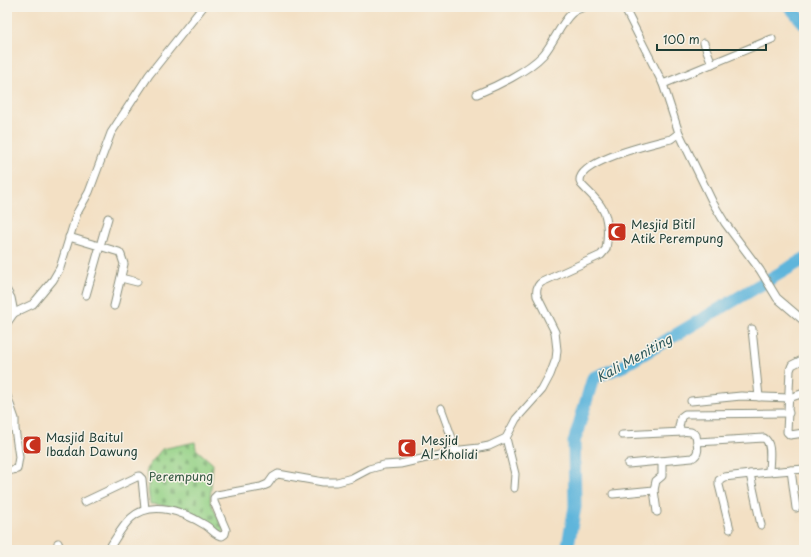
<svg xmlns="http://www.w3.org/2000/svg" width="811" height="557" font-family="'Playpen Sans',sans-serif">
<style>
.cemetery{fill:url(#cemetery-stones);stroke:#5a885e}
.lines{fill:none;stroke-linecap:round;stroke-linejoin:round}
.river{stroke:#5eb5db;stroke-width:13}
.minor-casing{stroke:#898e7c;stroke-width:9}
.minor{stroke:#fff;stroke-width:7}
.labels{text-anchor:middle;stroke-width:3;stroke-linejoin:round;paint-order:stroke}
.poi-label{font-size:12px;fill:#1f3d34;stroke:#f7f3e8;text-anchor:start}
.park-label{font-size:12px;fill:#375b45;stroke:#f7f3e8}
.water-label{font-size:13px;font-style:italic;fill:#2f5b5e;stroke:#f7f3e8}
</style>
<defs>
<pattern id="cemetery-stones" width="16" height="16" patternUnits="userSpaceOnUse"><rect width="16" height="16" fill="#95d287"/><path d="M2 7V4a2 2 0 0 1 4 0v3zM10 15v-3a2 2 0 0 1 4 0v3z" fill="#79ac6f"/></pattern>
</defs>
<rect width="100%" height="100%" fill="#f7f3e8"/>
<filter id="ink" filterUnits="userSpaceOnUse"><feTurbulence type="fractalNoise" baseFrequency=".025" numOctaves="2"/><feDisplacementMap in="SourceGraphic" scale="8" xChannelSelector="R" yChannelSelector="G"/><feConvolveMatrix kernelMatrix="1 2 1 2 8 2 1 2 1" color-interpolation-filters="sRGB"/></filter>
<filter id="wash" filterUnits="userSpaceOnUse"><feTurbulence type="fractalNoise" baseFrequency=".012" numOctaves="4" result="noise"/><feDisplacementMap in="SourceGraphic" scale="16" xChannelSelector="R" yChannelSelector="G"/><feGaussianBlur stdDeviation="0.9" result="paint"/><feColorMatrix in="noise" values="0 0 0 0 0 0 0 0 0 0 0 0 0 0 0 0 0 1.4 0 .05"/><feComposite in="paint" operator="in"/></filter>
<g filter="url(#wash)">
<rect width="100%" height="100%" fill="#f3e0c4"/>
<!-- cemetery -->
<path class="cemetery" d="M195,442L196,449L213,464L210,501L223,528V532L221,533C214,527 206,520 198,516C184,507 166,505 150,504L146,469L162,449Z"/>
<g class="lines">
<!-- river -->
<g class="river">
<path d="M790,7L804,23"/>
<path d="M567,550L575,507L574,442L593,378L623,366L804,259"/>
</g>
</g>
</g>
<g filter="url(#ink)">
<g class="lines">
<!-- minor casing -->
<g class="minor-casing">
<g id="minor">
<path d="M704,43L712,64"/>
<path d="M663,84L772,39"/>
<path d="M477,94C497,86 528,71 543,55C553,44 561,23 571,14C574,10 580,9 584,7"/>
<path d="M679,133L713,203L725,223L760,270L777,298L804,321"/>
<path d="M69,237L119,252L121,255L124,264L114,306"/>
<path d="M121,278L137,282"/>
<path d="M7,291L11,298L14,313L7,323"/>
<path d="M86,295L108,218"/>
<path d="M14,313L33,304L53,280L60,268L77,213L89,192L111,133L149,75L203,7"/>
<path d="M752,329L759,397"/>
<path d="M804,359L792,365L790,370L787,432L790,435L804,433"/>
<path d="M7,396L15,419V429L19,457L17,469L7,471"/>
<path d="M691,401L741,396L789,398L804,393"/>
<path d="M441,408L457,452"/>
<path d="M622,435L683,432"/>
<path d="M506,438L515,474L514,488"/>
<path d="M697,442L764,438C773,443 769,462 769,472"/>
<path d="M628,464L692,458C701,454 697,444 696,435L691,432L681,431L679,427L681,417L685,414L789,413"/>
<path d="M791,470L796,508"/>
<path d="M750,474L761,525"/>
<path d="M613,494L654,490"/>
<path d="M84,502L139,476L142,479L145,509"/>
<path d="M657,512L654,490L656,481L662,476V461"/>
<path d="M730,529L719,485V480L724,477L769,472L804,469"/>
<path d="M58,543L61,550"/>
<path d="M108,550C115,540 122,526 131,518C152,499 184,512 205,525C211,528 215,536 222,536L225,534L226,530L214,502V498L217,495L261,487L268,484L273,477L278,474L323,482H337L352,478L369,469L384,465L400,464L461,450L479,448L489,446L506,438L516,419L542,390L550,375L556,359L557,350L555,332L537,296C536,290 537,285 542,282L601,255L606,249C608,238 609,219 602,208C597,199 588,192 581,184C570,162 656,143 671,139L679,133L663,84L624,7"/>
</g>
</g>
<!-- minor -->
<use href="#minor" class="minor"/>
</g>
</g>
<!-- icons -->
<defs>
<g id="mosque-square" transform="scale(1)"><rect x="-9" y="-9" width="18" height="18" rx="4" fill="#c8321e" stroke="#f7f3e8"/><path d="M3.5-4.9A6 6 0 1 0 3.5 4.9A5 5 0 1 1 3.5-4.9Z" fill="#fff"/></g>
</defs>
<g fill-rule="evenodd">
<use href="#mosque-square" x="617" y="232"/>
<use href="#mosque-square" x="32" y="445"/>
<use href="#mosque-square" x="407" y="448"/>
</g>
<g class="labels">
<!-- poi labels -->
<g class="poi-label">
<text x="631" y="229">Mesjid Bitil<tspan x="631" dy="14">Atik Perempung</tspan></text>
<text x="46" y="442">Masjid Baitul<tspan x="46" dy="14">Ibadah Dawung</tspan></text>
<text x="421" y="445">Mesjid<tspan x="421" dy="14">Al-Kholidi</tspan></text>
</g>
<!-- park labels -->
<g class="park-label">
<text x="181" y="481">Perempung</text>
</g>
<!-- water labels -->
<g class="water-label">
<text transform="translate(634 358) rotate(-29)" y="5">Kali Meniting</text>
</g>
</g>
<!-- margin -->
<rect width="811" height="557" fill="none" stroke="#f7f3e8" stroke-width="24"/>
<!-- scale -->
<path d="M657 44v6h109v-6" fill="none" stroke="#1f3d34" stroke-width="2"/>
<text x="663" y="44" font-size="12" fill="#1f3d34" stroke="#f7f3e8" stroke-width="3" paint-order="stroke">100 m</text>
</svg>
